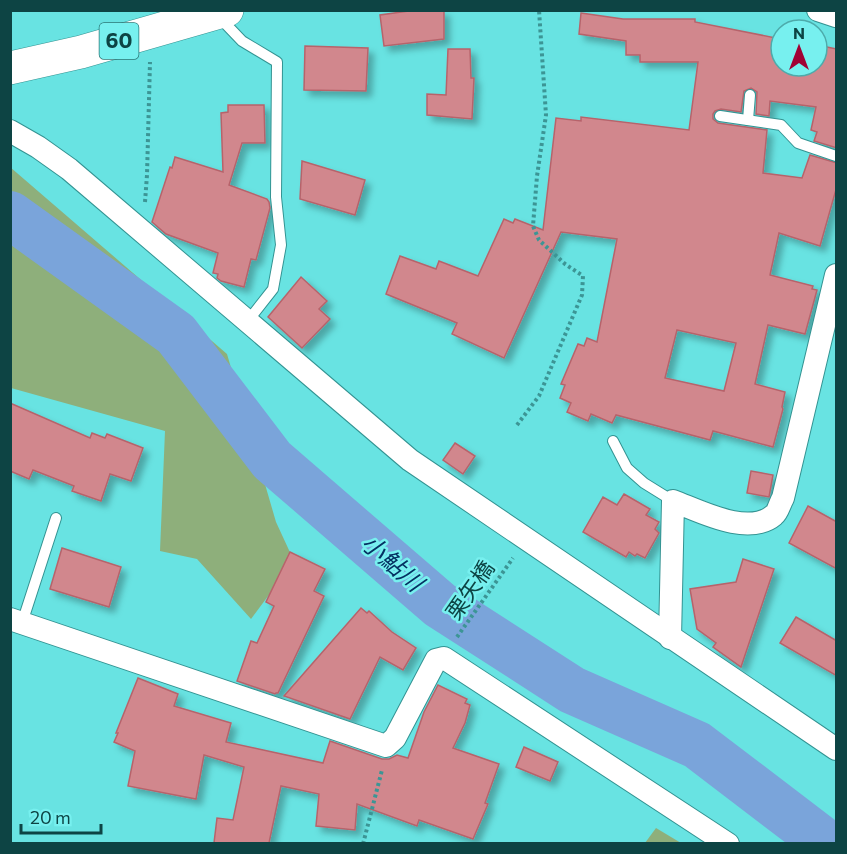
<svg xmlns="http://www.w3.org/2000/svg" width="847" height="854" font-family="Commissioner,'Noto Sans JP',sans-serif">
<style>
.green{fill:#8eaf7b}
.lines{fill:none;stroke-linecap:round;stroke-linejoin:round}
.river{stroke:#7aa4da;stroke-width:48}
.building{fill:#d1878d;stroke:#b7636b;stroke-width:1.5;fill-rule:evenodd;filter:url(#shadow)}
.service-casing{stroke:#339392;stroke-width:12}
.minor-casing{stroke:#339392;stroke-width:24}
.primary-casing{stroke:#339392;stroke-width:34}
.path{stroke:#3c9595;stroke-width:4;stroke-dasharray:3 3;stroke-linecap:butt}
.service{stroke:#fff;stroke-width:10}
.minor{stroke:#fff;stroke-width:22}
.primary{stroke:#fff;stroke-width:33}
.labels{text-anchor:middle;stroke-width:5;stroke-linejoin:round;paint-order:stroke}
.shield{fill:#77f0ef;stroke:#2d7877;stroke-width:1.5}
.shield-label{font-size:21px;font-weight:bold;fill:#0d4444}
.street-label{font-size:22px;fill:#0d4444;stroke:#77f0ef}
.water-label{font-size:24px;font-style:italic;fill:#053162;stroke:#77f0ef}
</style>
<defs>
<filter id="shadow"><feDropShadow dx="5.5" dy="5.5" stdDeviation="3" flood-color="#0004"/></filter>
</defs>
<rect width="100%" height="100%" fill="#68e3e2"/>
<!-- green -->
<g class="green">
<path d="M10,167L227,354L276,522L294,561L251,619L197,559L160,551L165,431L11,388Z"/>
<path d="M656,828L681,843H645Z"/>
</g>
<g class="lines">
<!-- river -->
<path class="river" d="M10,215L176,334L272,460L440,605L572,690L697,745L827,844"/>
</g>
<!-- building -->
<g class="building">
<path d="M416,10L444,11V39L384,46L380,15Z"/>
<path d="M581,13L623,19H695V22L781,39V66H817V45L837,49V148L814,141L817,132L811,130L816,107L770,101L769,116L756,114L757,92L751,88L744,91L741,112L721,109L715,111L713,114V119L718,123L767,130L763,173L802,178L810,155L837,163V186L820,246L779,233L770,275L813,286L812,289L817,290L805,334L768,325L755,384L785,392L782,407L783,409L773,447L713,431L710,440L616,415L612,423L591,414L588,421L567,412L571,403L560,398L565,385L561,384L578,344L584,346L587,338L597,342L617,239L561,232L504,358L452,334L457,323L386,294L400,256L436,269L439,261L478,276L504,219L513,223L515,219L543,230L556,118L581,121V117L689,130L698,62H640V55H626V41L579,34ZM677,330L736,343L724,391L665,378Z"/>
<path d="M305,46L368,48L366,91L304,90Z"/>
<path d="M448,49H470L471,78H474L472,119L427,115V94L446,95Z"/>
<path d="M228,105H264L265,143H242L229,185L267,199L269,202L270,208L256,260L251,259L244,287L221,281L217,278L218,274L213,273L218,253L166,234L152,222L170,167L172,168L175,157L223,172L221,113L228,112Z"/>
<path d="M302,161L365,180L355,215L300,199Z"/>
<path d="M301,277L327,301L319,309L330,319L302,348L268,317Z"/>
<path d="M10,403L90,438L92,433L105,438L107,434L143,448L131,481L110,474L101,501L72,491L74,486L33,470L29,479L10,471Z"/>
<path d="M455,443L475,456L463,474L443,460Z"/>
<path d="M751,471L773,475L769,497L747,493Z"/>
<path d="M624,494L650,509L646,515L659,522L655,529L659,533L645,558L637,554L635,556L629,552L626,557L583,532L603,497L617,505Z"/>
<path d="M808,506L837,522V569L789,543Z"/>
<path d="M62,548L121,567L109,607L50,589Z"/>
<path d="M290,552L325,569L314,591L324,596L278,693H276L275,694L237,681L251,641L257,643L274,606L266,602Z"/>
<path d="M743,559L774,569L741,667L713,647L716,643L697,629L690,589L736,582Z"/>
<path d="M361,608L367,613L369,611L392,632L416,648L403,670L380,657L350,719L284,696Z"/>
<path d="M796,617L837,641V676L780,643Z"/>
<path d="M138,678L178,694L174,706L231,723L226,742L323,763L330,741L382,759H389L397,755L408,758L424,712L438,685L467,699L465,703L470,705L465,723L453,748L499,764L485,803L488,804L473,839L419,820L417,826L357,804L355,830L316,826L319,794L281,786L269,843H214L217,818L233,820L244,767L204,755L196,799L128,786L135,751L114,742L118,733H116Z"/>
<path d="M524,747L558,762L550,781L516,767Z"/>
</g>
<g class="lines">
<!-- service casing -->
<g class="service-casing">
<g id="service">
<path d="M220,18L242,41L277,62L276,197L281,245L273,289L247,322"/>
<path d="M720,116L781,125L798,143L836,156"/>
<path d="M748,120L750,95"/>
<path d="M613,441L627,468L644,483L673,501"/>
<path d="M22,623L56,518"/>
</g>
</g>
<!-- minor casing -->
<g class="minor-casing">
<g id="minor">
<path d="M818,10L836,16"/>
<path d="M10,131L38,147L69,169L410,460L836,749"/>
<path d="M10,619L386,746L395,738L436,660L444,658L728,844"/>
<path d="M670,638L673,501C700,511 748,537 774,515C778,512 780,503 783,498L836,275"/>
</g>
</g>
<!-- primary casing -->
<g class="primary-casing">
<path id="primary" d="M10,68L81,52L227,10"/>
</g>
<!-- path -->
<g class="path">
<path d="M145,202L147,175L150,62"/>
<path d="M517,425L539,396L582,295L583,276L565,264L539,240L533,226L537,176L546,115L539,10"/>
<path d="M457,637L513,558"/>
<path d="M363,844L382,770"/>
</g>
<!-- service -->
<use href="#service" class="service"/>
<!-- minor -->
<use href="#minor" class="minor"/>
<!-- primary -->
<use href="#primary" class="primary"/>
</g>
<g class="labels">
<!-- shield labels -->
<rect class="shield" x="99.5" y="23" width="39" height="36" rx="4.5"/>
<g class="shield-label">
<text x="119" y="48">60</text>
</g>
<!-- street labels -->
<g class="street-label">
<text transform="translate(470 590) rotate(-55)" y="8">栗矢橋</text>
</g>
<!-- water labels -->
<g class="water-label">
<text transform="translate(392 563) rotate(41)" y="8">小鮎川</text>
</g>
</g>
<!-- border -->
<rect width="847" height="854" fill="none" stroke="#0d4444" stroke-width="24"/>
<!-- north arrow -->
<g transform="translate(799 48)"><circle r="28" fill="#77f0ef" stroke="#4dabab" stroke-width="1.5"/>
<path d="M0-4.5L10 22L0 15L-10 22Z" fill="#a10134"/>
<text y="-9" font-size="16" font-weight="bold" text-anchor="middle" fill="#0d4444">N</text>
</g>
<!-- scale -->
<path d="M21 824v9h80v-9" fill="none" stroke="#0d4444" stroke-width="3"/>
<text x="30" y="824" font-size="18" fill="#0d4444" stroke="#77f0ef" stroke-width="4.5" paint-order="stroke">20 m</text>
</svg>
